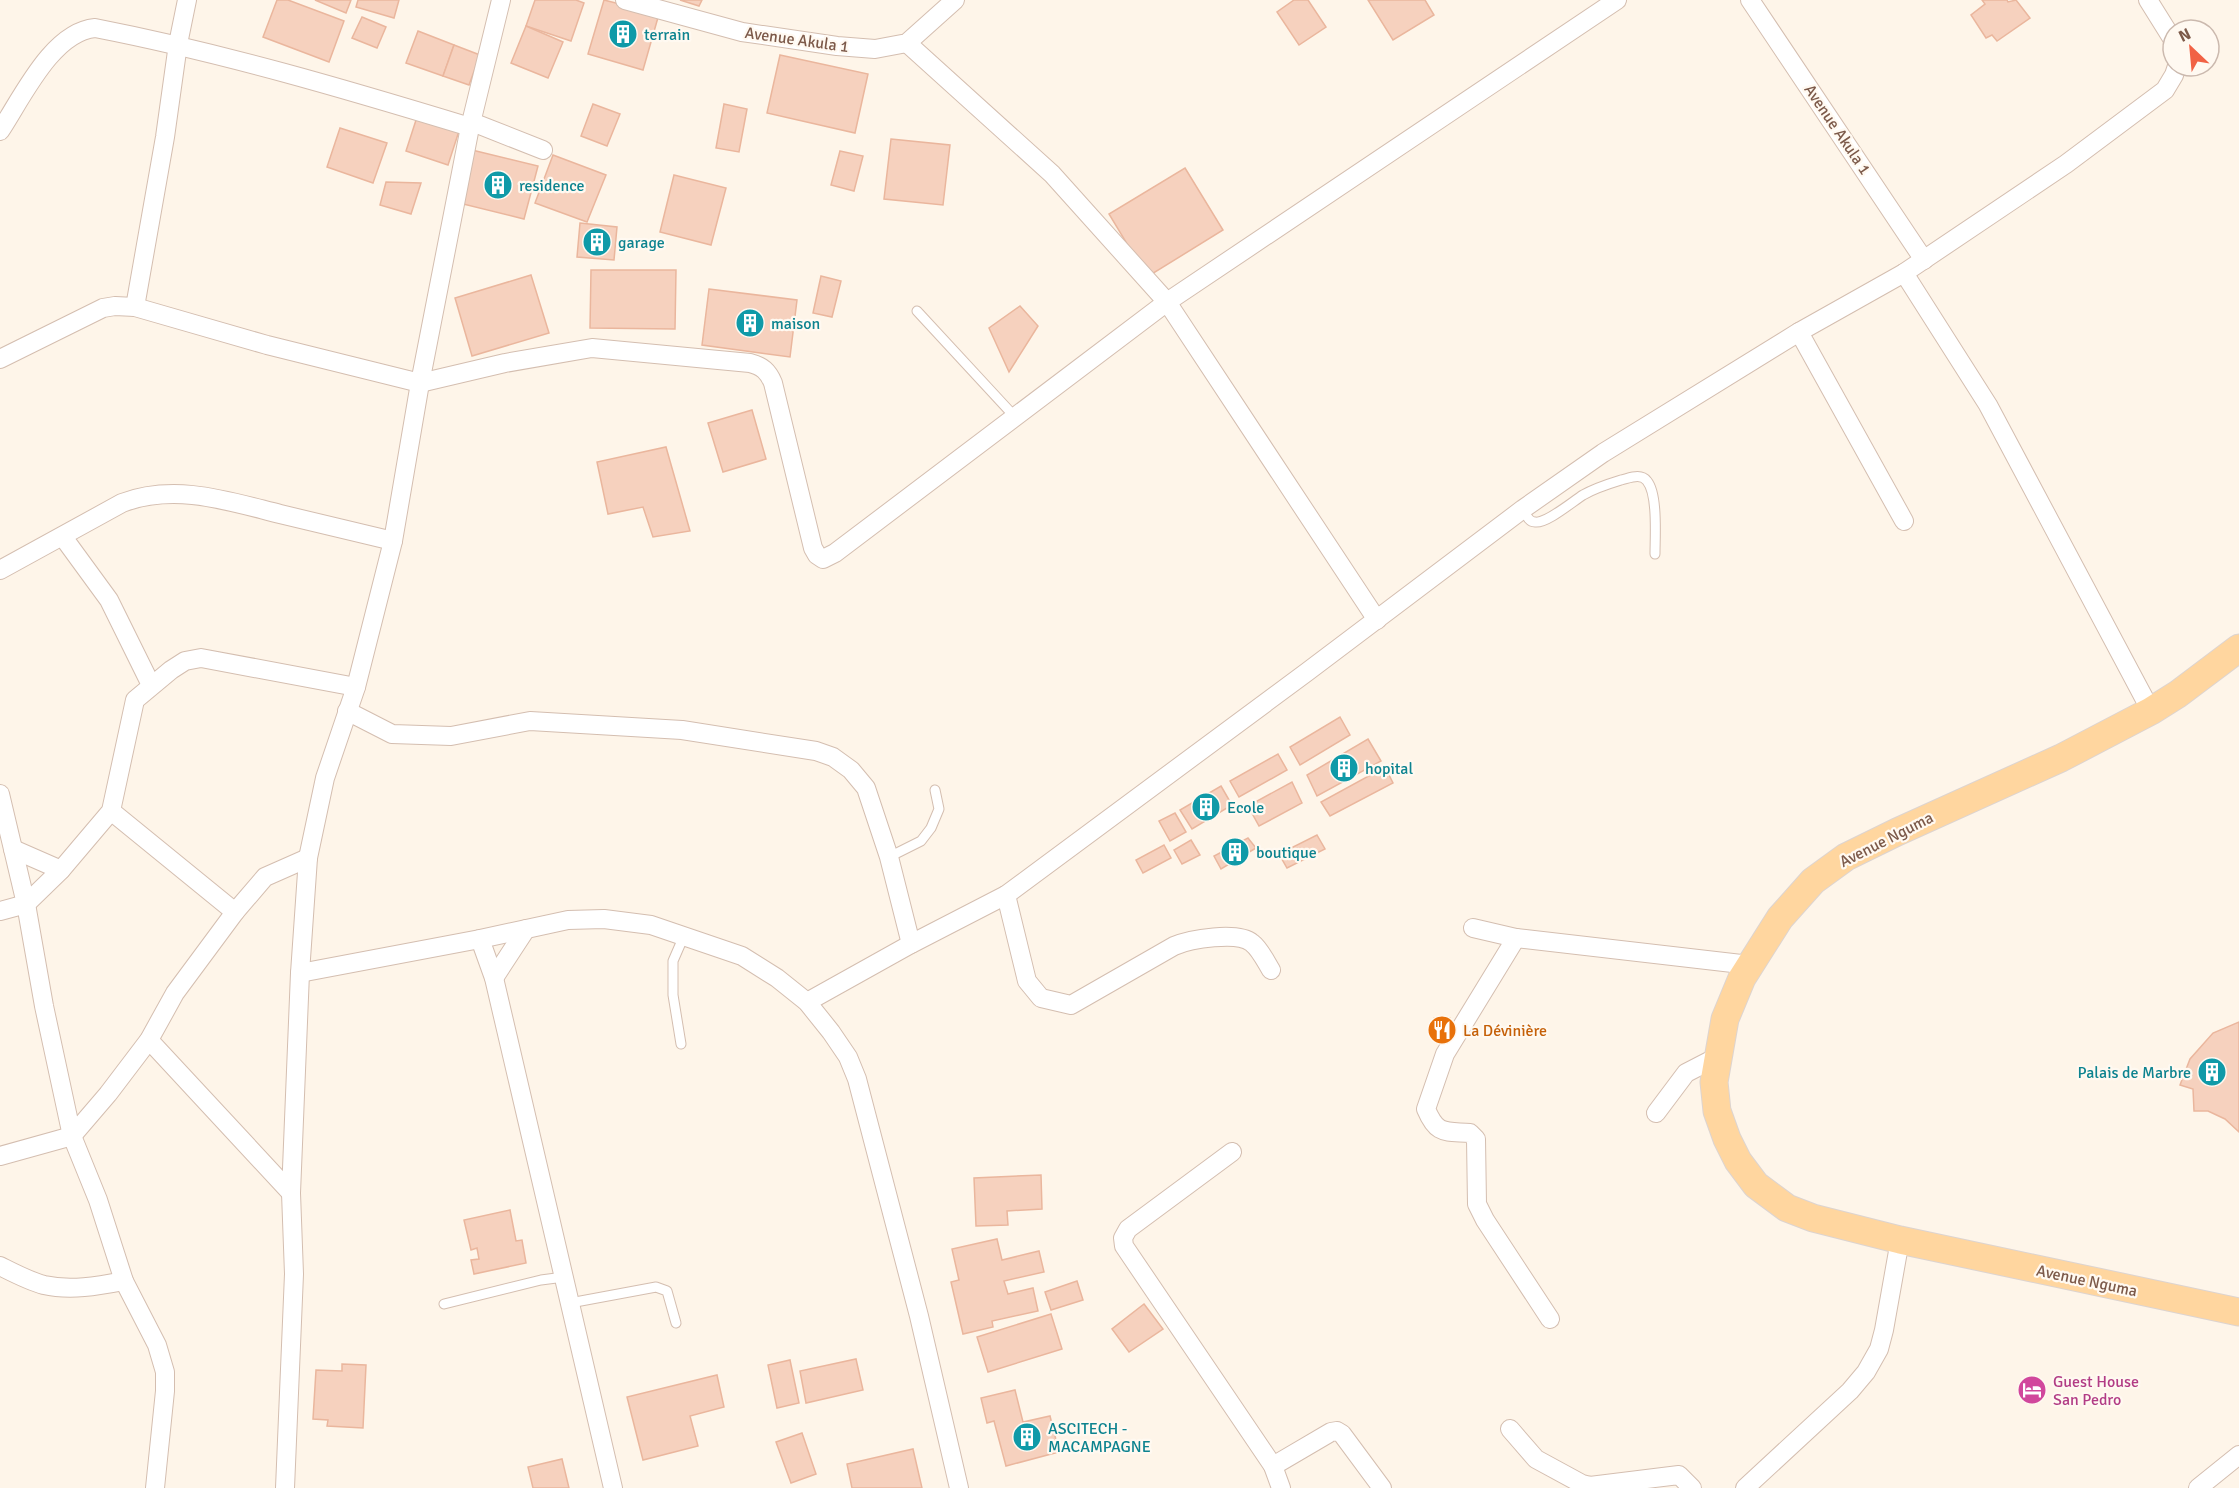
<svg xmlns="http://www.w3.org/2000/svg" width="2239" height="1488" font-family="Signika,sans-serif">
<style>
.building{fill:#f6d1be;stroke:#eab69d;stroke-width:1.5}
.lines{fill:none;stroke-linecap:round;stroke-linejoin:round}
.service-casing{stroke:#d4beb0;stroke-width:11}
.minor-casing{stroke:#d4beb0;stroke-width:20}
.primary-casing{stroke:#ddd4d0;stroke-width:29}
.service{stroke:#fff;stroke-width:9}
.minor{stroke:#fff;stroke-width:18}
.primary{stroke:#ffd69f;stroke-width:27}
.labels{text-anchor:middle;stroke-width:4.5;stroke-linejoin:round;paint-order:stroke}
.culture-label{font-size:16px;fill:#0d838f;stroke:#fff9f1;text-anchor:start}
.street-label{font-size:16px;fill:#7c5949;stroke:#fff9f1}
.food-label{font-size:16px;fill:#c56008;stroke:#fff9f1;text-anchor:start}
.hotel-label{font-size:16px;fill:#b23c85;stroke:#fff9f1;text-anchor:start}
</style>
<rect width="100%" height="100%" fill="#fef5e9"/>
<!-- building -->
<g class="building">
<path d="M277,0H288L344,21L329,62L263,37Z"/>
<path d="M315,0H351L346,13Z"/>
<path d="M358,0H399L394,18L356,7Z"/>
<path d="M535,0H576L584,3L571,41L526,26Z"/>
<path d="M604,0L659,14L643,70L588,54Z"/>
<path d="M680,0H702L699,6Z"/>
<path d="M1294,0H1308L1326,27L1299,45L1277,12Z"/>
<path d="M1368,0H1425L1434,15L1393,40Z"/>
<path d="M1982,0H2007L2008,2L2016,0L2030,18L1997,41L1992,35L1986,38L1971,15L1985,4Z"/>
<path d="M362,17L386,27L377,48L352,38Z"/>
<path d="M526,26L563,42L548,78L511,63Z"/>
<path d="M418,31L454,45L443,76L406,63Z"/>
<path d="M454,45L480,55L469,85L443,76Z"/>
<path d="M780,55L868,74L855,133L767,113Z"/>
<path d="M593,104L620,114L607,146L581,136Z"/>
<path d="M724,104L747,109L739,152L716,148Z"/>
<path d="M417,117L459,131L448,165L406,151Z"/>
<path d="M340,128L387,143L373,183L327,167Z"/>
<path d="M891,139L950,145L943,205L884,199Z"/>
<path d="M472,150L538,166L524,219L459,203Z"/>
<path d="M840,151L863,156L854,191L831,185Z"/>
<path d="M553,155L606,175L587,222L535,203Z"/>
<path d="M1185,168L1223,230L1147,277L1109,214Z"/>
<path d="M674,175L726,188L711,245L660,232Z"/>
<path d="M386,182L421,183L411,214L380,205Z"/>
<path d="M580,223L617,227L614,260L577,257Z"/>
<path d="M591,270H676L675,329L590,328Z"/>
<path d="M531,275L549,333L472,356L455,298Z"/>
<path d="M821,276L841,281L832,317L813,313Z"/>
<path d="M709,289L797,300L790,357L702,345Z"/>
<path d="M1020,306L1038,326L1009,372L989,328Z"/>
<path d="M752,410L766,459L723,472L708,423Z"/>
<path d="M666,447L690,531L653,537L643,507L608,514L597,462Z"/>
<path d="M1340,717L1350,735L1300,765L1290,747Z"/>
<path d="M1368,739L1381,761L1317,796L1307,775Z"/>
<path d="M1278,754L1287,770L1239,797L1230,781Z"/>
<path d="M1385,767L1393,783L1330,816L1321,802Z"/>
<path d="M1292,782L1302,803L1259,826L1248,806Z"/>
<path d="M1221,786L1232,805L1192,829L1180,810Z"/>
<path d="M1175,813L1186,832L1170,841L1159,821Z"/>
<path d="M1317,835L1325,849L1287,868L1279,854Z"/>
<path d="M1248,838L1256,848L1221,869L1214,856Z"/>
<path d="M1191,840L1200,855L1182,864L1174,850Z"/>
<path d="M1164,845L1171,858L1143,873L1136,860Z"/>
<path d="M2239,1022V1132L2225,1119L2208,1111H2194L2193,1089L2180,1085L2190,1059L2213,1033Z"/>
<path d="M1041,1175L1042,1209L1007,1211L1008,1225L976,1226L974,1178Z"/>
<path d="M510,1210L516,1241L522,1240L526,1263L474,1274L471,1260L479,1259L477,1248L471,1250L464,1220Z"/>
<path d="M997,1239L1002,1260L1039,1251L1044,1272L1004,1281L1008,1294L1033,1288L1038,1311L992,1321L993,1327L963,1334L951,1282L959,1280L952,1249Z"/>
<path d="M1077,1281L1083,1300L1051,1310L1045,1292Z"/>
<path d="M1144,1304L1163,1329L1129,1352L1112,1329Z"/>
<path d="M1051,1314L1062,1349L988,1372L977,1337Z"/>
<path d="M856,1359L863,1390L806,1403L800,1371Z"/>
<path d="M790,1360L799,1403L777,1408L768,1365Z"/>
<path d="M342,1364L366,1365L363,1428L327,1426L328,1420L313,1419L316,1370L342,1371Z"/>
<path d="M717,1375L724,1407L690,1416L698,1446L643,1460L627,1397Z"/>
<path d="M1015,1390L1023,1422L1050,1416L1059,1452L1006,1466L994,1421L987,1423L981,1398Z"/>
<path d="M802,1433L816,1474L791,1483L776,1442Z"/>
<path d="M913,1449L922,1488H852L847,1464Z"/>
<path d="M562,1459L569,1488H533L528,1467Z"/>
</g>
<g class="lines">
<!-- service casing -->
<g class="service-casing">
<g id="service">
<path d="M917,311L1015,417"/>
<path d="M1523,509C1526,514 1528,522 1535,522C1546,524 1572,502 1583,495C1595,488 1608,484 1621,480C1630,478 1641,473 1647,481C1658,494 1655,537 1655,554"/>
<path d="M889,857L921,841L931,828L939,809L935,790"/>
<path d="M681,1044L673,995V961L683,938"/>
<path d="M570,1303L656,1287L667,1291L676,1323"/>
<path d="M444,1304L541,1280L564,1277"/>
</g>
</g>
<!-- minor casing -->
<g class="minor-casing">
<g id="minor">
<path d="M625,0L742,32L837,46L875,49L907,43L955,0"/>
<path d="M1750,0L1924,260"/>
<path d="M2148,0L2173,40"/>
<path d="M907,43L1052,174L1167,302L1377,620"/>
<path d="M472,122L543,150"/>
<path d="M0,131C22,98 52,32 95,28C223,53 345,89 470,127"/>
<path d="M1904,273L1988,405L2151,711"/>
<path d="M135,307L165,137L178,44L187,0"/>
<path d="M1799,332L1904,521"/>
<path d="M0,359L103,308L115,306L135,307L267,345L420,383L505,363L592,348L750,363C762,366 768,371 773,383L813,548L817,555L823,559L835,553L1167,302L1617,0"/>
<path d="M63,537L109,600L151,685"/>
<path d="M0,570L122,503C175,483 228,501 280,514C318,523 355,532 393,541"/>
<path d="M347,711L392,734L451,736L530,721L682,730L816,751L833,757L851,770L866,788L889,857L911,944"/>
<path d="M0,794L26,904L44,1006L72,1136L98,1200L124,1281L157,1345L165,1372V1391L155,1488"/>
<path d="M111,811L235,912"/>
<path d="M13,849L61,870"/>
<path d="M1006,895L1027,981L1041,998L1071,1005L1174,946C1190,939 1238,931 1252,943C1260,949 1266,962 1271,970"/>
<path d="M0,911L26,904L61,870L111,811L135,700L171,670L185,661L201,658L356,687"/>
<path d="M1473,928L1516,938L1750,965"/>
<path d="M1516,938L1445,1054L1426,1109C1437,1135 1444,1131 1470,1133L1476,1139L1477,1204L1485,1220L1550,1319"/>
<path d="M480,939L494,978L613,1488"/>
<path d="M300,973L480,939L568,920L604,919L651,925L742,956L777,978L807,1002L831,1032L848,1057L857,1079L919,1316L959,1488"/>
<path d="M494,978L526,929"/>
<path d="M807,1002L911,944L1006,895L1307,672L1523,509L1603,453L1799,332L1904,273L2066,164L2165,90L2174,75L2177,66"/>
<path d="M149,1040L291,1193"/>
<path d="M1656,1113L1686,1073L1717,1057"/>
<path d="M1232,1152L1128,1229L1123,1238L1124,1246L1273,1466L1281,1488"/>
<path d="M0,1156L72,1136L108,1094L149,1040L175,993L235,912L265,877L308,858"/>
<path d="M0,1266C14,1273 29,1281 44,1285C70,1291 98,1286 124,1281"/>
<path d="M1510,1429L1536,1459L1582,1484L1590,1486L1679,1475L1692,1488"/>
<path d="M1273,1466L1331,1432L1337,1431L1342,1434L1382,1488"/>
<path d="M285,1488L294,1274L291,1193L300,973L308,858L325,778L356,687L393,541L420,383L470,127L501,0"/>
<path d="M1745,1488L1850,1391L1866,1372L1879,1349L1884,1330L1900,1240"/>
<path d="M2198,1488L2239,1455"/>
</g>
</g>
<!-- primary casing -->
<g class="primary-casing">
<path id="primary" d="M2239,648L2178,694L2151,711L2061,758L1897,832L1846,857L1813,881L1780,918L1742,978L1725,1019L1714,1082L1717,1111L1727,1139L1738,1161L1756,1185L1787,1208L1813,1218L1900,1240L2239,1312"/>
</g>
<!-- service -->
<use href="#service" class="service"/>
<!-- minor -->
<use href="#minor" class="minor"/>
<!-- primary -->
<use href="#primary" class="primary"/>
</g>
<!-- icons -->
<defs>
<g id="building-disc" transform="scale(1.5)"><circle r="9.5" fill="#0f9aa8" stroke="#fff9f1"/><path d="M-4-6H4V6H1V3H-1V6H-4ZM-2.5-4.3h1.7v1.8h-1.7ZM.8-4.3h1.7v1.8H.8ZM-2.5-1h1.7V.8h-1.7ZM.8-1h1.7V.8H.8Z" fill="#fff"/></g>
<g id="restaurant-disc" transform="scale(1.5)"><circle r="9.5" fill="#e8710a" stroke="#fff9f1"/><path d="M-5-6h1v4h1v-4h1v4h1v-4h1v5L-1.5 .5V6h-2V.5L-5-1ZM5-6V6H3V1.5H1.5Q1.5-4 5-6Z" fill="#fff"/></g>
<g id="hotel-disc" transform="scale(1.5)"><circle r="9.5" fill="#d1479c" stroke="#fff9f1"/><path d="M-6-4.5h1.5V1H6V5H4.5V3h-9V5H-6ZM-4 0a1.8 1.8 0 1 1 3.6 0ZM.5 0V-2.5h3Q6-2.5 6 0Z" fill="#fff"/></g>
</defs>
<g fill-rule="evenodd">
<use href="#building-disc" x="623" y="34"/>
<use href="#building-disc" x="498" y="185"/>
<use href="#building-disc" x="597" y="242"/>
<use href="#building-disc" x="750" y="323"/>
<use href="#building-disc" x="1344" y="768"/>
<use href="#building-disc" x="1206" y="807"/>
<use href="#building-disc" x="1235" y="852"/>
<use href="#restaurant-disc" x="1442" y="1030"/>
<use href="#building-disc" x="2212" y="1072"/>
<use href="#hotel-disc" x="2032" y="1390"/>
<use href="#building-disc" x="1027" y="1437"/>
</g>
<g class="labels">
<!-- culture labels -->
<g class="culture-label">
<text x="644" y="40">terrain</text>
<text x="519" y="191">residence</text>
<text x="618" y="248">garage</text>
<text x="771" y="329">maison</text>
<text x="1365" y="774">hopital</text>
<text x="1227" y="813">Ecole</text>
<text x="1256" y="858">boutique</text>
<text x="2191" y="1078" text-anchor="end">Palais de Marbre</text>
<text x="1048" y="1434">ASCITECH -<tspan x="1048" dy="18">MACAMPAGNE</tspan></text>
</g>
<!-- street labels -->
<g class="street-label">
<text transform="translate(797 39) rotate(8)" y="6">Avenue Akula 1</text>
<text transform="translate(1838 129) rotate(56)" y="6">Avenue Akula 1</text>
<text transform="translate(1886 839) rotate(-27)" y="6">Avenue Nguma</text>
<text transform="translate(2087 1280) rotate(12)" y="6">Avenue Nguma</text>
</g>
<!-- food labels -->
<g class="food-label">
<text x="1463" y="1036">La Dévinière</text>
</g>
<!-- hotel labels -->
<g class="hotel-label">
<text x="2053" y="1387">Guest House<tspan x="2053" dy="18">San Pedro</tspan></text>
</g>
</g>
<!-- north arrow -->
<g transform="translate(2191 48) rotate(334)"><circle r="28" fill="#fff9f1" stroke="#cbb9ae" stroke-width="1.5"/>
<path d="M0-4.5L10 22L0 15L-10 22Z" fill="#f16245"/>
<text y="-9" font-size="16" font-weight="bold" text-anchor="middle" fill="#7c5949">N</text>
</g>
</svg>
